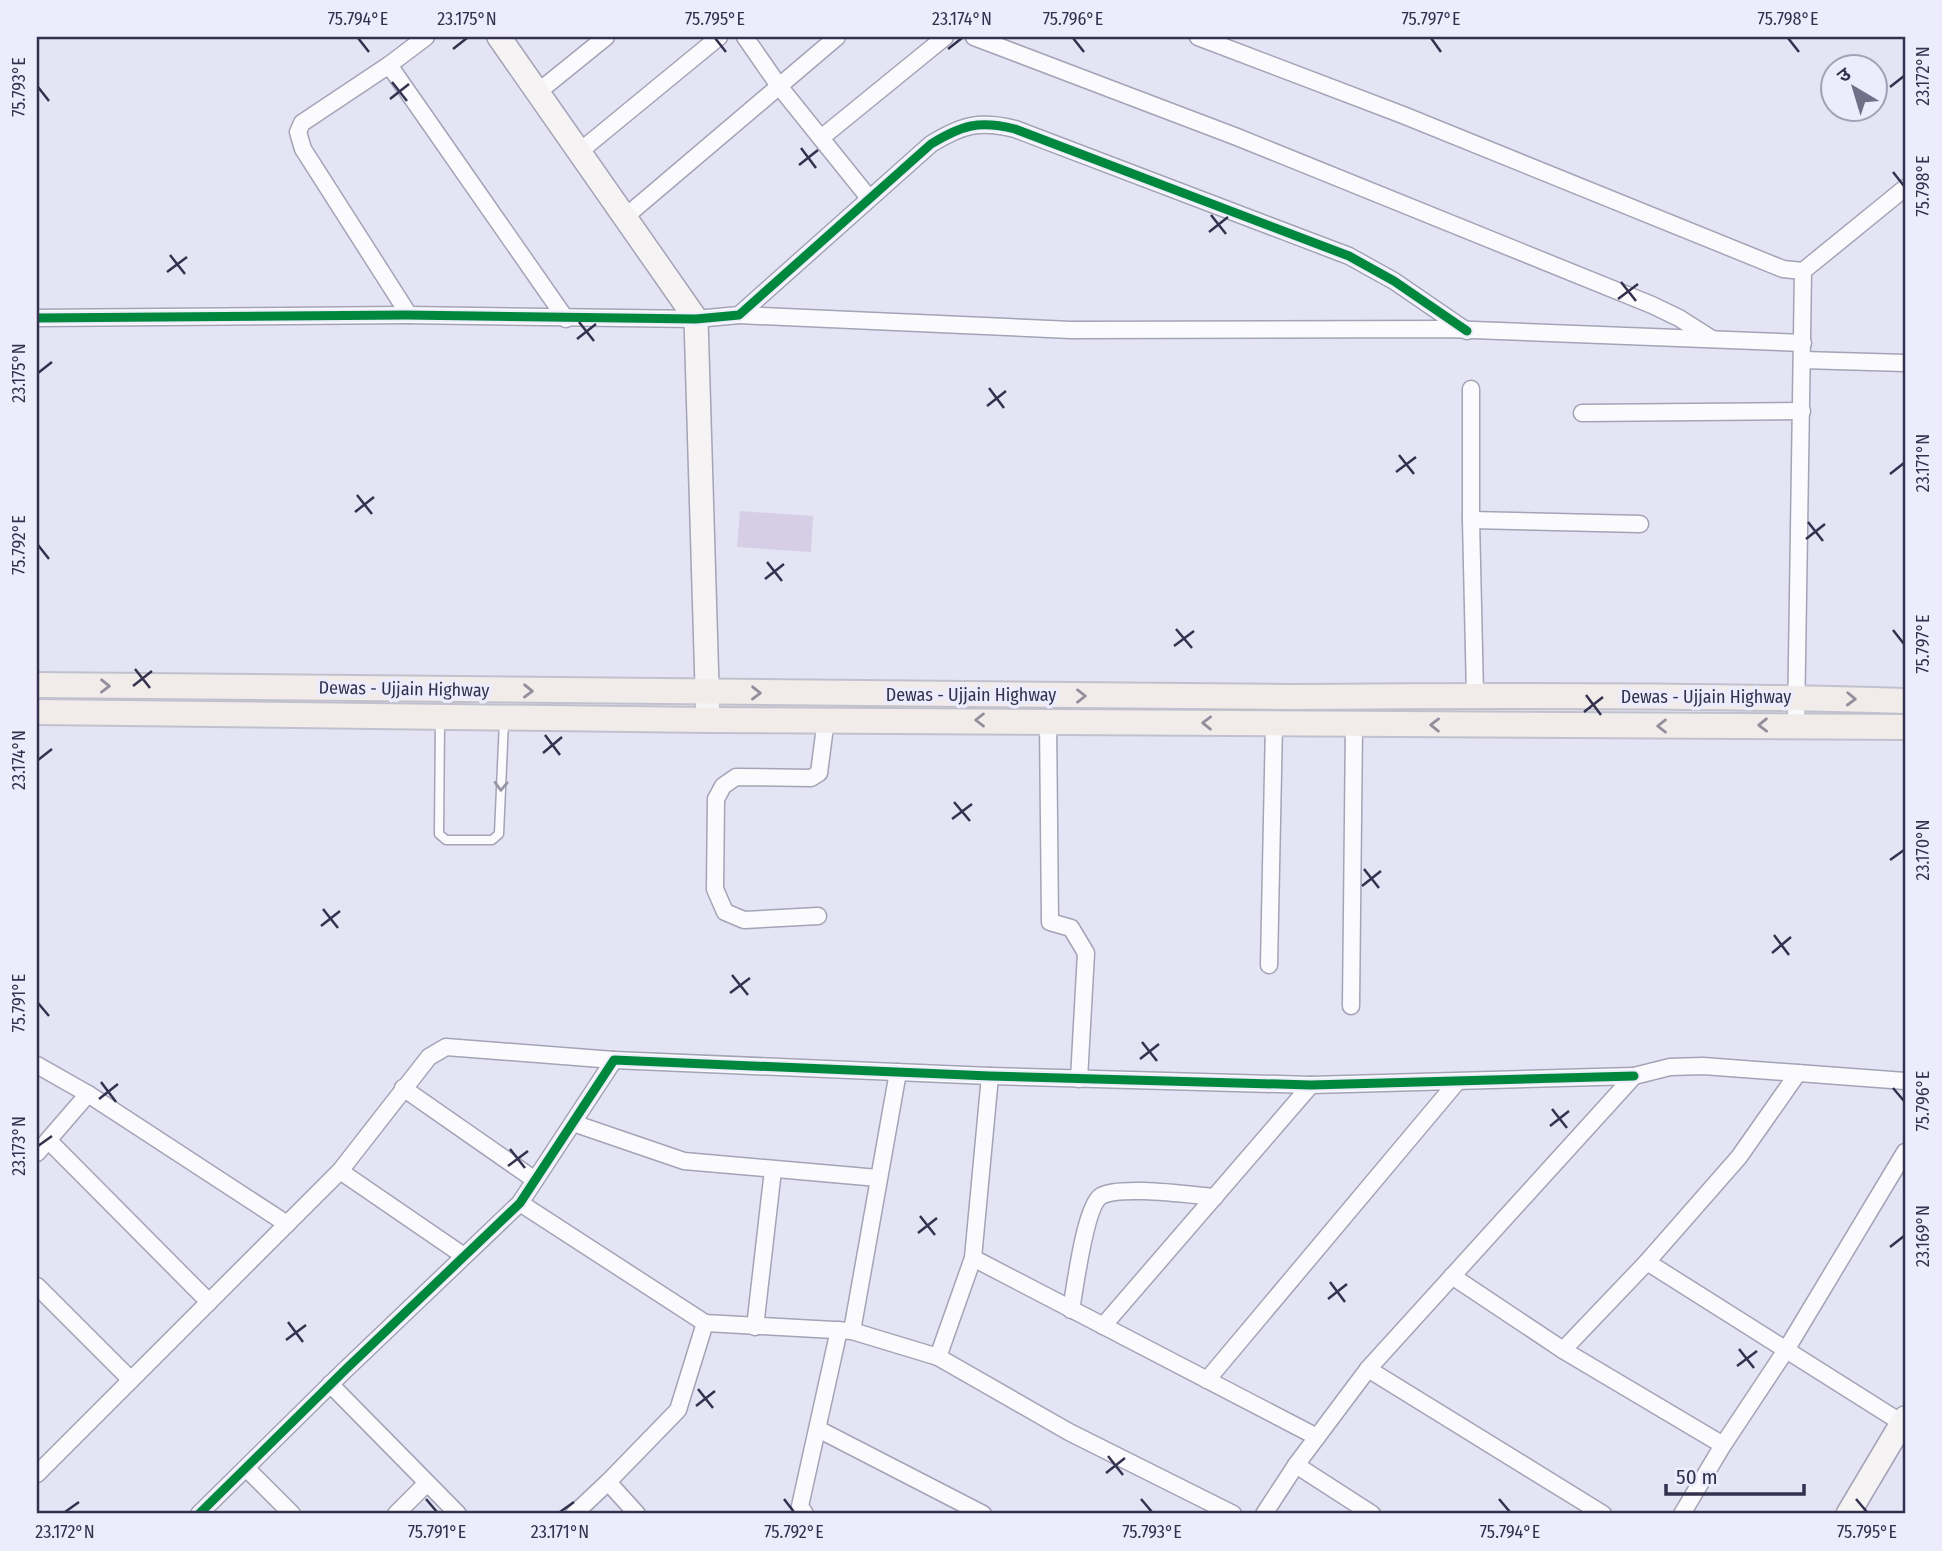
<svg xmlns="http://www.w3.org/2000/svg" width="1942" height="1551" font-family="'Fira Sans Condensed','Noto Sans Devanagari',sans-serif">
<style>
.building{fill:#d5cee4}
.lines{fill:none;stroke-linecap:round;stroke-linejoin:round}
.lane-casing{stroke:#a4a3b7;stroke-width:11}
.street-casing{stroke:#a4a3b7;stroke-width:19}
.secondary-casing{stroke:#a4a3b7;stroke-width:26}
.primary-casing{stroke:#c1c1ce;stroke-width:28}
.lane{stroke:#fbfbfe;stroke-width:8}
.street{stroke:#fbfbfe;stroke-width:16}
.secondary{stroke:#f6f3f4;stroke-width:23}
.primary{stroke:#f1ebea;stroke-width:24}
.cycleway-casing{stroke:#ececfc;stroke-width:13}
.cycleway{stroke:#00873e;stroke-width:9}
.oneway{stroke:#928e9c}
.oneway2{stroke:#9896a6}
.ticks{fill:none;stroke:#34314f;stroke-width:2.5}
.labels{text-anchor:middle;stroke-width:7;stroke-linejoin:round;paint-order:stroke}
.street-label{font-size:18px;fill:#34314f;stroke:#ececfc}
.neatline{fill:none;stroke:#34314f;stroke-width:2.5}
.ticks-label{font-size:18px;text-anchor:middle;fill:#34314f}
</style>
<rect width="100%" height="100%" fill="#e4e4f5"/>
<!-- building -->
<path class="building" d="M740,511L813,516L811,552L737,547Z"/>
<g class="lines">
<!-- lane casing -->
<g class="lane-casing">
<path id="lane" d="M440,720L439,834L446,840H492L499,834L504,721"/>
</g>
<!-- street casing -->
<g class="street-casing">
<g id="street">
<path d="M745,37L779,86L869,198"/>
<path d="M974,37L1237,137L1652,305L1679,318L1712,339"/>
<path d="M1198,37L1403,115L1783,269L1803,271L1905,188"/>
<path d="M389,65L566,319"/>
<path d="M538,92L606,37"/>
<path d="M821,138L945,37"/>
<path d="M579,152L719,37"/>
<path d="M625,217L837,37"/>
<path d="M409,315L303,149L298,132L302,123L389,65L426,37"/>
<path d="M739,315L1071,330L1447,329L1803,343"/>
<path d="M37,318L406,315L696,319L739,315L931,144C962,125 979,120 1015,129L1349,256L1394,281L1467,331"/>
<path d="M1803,360L1905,363"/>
<path d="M1471,389V520L1475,695"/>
<path d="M1582,413L1802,411"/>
<path d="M1471,520L1640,524"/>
<path d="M1048,721L1050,922L1071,928L1086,953L1079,1079"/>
<path d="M1796,725L1803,271"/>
<path d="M818,916L744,920L725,912L715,889L716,799L723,786L736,777L811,778L819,773L826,719"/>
<path d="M1269,965L1274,723"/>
<path d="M1351,1006L1354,724"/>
<path d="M37,1065L88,1094L287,1224"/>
<path d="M403,1088L535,1180"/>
<path d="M573,1123L684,1161L878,1178"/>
<path d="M49,1141L209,1302"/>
<path d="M37,1153L88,1094"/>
<path d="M340,1171L464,1256"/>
<path d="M520,1203L705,1323L852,1331L938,1357L1069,1432L1233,1514"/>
<path d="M973,1258L1317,1437"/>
<path d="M1647,1262L1902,1423"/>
<path d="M1452,1276L1563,1350L1723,1445"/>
<path d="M37,1286L131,1380"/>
<path d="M1071,1310C1075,1288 1085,1206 1101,1196C1120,1185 1190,1195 1215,1197"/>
<path d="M1103,1326L1311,1085"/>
<path d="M755,1327L773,1170"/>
<path d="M852,1331L898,1072"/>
<path d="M1563,1350L1647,1262L1739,1157L1798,1073"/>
<path d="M938,1357L973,1258L990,1076"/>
<path d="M1207,1380L1457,1082"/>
<path d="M330,1384L458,1514"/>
<path d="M818,1429L983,1514"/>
<path d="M1296,1465L1372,1514"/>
<path d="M246,1468L292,1514"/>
<path d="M37,1474L340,1171L429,1057L446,1047L614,1060"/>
<path d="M608,1482L637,1514"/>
<path d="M199,1514L344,1371L520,1203L614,1060L990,1076L1311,1085L1634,1076"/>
<path d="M396,1514L427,1483"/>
<path d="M574,1514L608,1482L678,1410L705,1323"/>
<path d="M805,1514L800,1506L839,1330"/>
<path d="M1264,1514L1296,1465L1368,1369"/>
<path d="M1603,1514L1368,1369L1634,1076L1670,1067L1703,1066L1905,1081"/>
<path d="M1682,1514L1723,1445L1786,1350L1905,1152"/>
</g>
</g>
<!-- secondary casing -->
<g class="secondary-casing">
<g id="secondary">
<path d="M499,37L696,319L708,720"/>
<path d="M1848,1514L1905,1418"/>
</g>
</g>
<!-- primary casing -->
<g class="primary-casing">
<g id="primary">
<path d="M37,685L1287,697C1493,695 1699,695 1905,701"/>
<path d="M37,712L708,720L1905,727"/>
</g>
</g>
<!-- lane -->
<use href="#lane" class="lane"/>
<!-- street -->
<use href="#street" class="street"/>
<!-- secondary -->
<use href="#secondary" class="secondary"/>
<!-- primary -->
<use href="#primary" class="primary"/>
<!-- cycleway casing -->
<g class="cycleway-casing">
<g id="cycleway">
<path d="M37,318L406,315L696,319L739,315L931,144C962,125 979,120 1015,129L1349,256L1394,281L1467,331"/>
<path d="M199,1514L344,1371L520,1203L614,1060L990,1076L1311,1085L1634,1076"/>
</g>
</g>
<!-- cycleway -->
<use href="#cycleway" class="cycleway"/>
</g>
<!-- one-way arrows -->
<defs><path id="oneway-chevron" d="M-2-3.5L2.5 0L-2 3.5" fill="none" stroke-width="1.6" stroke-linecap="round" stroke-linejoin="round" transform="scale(1.75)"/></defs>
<g class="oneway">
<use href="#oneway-chevron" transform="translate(105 686) rotate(1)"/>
<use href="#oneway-chevron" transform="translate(528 691) rotate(1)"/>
<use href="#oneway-chevron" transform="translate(756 693) rotate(1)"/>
<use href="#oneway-chevron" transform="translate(1081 696)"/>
<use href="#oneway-chevron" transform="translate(1851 699) rotate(2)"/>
<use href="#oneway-chevron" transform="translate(980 720) rotate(-180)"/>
<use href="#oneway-chevron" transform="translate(1207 723) rotate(-179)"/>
<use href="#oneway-chevron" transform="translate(1435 725) rotate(-179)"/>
<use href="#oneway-chevron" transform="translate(1763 725) rotate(179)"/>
<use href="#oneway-chevron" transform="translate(1662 726) rotate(-180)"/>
</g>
<use class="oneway2" href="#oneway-chevron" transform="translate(501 786) rotate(92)"/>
<!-- ticks -->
<path class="ticks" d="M358,38L369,52M715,38L726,52M1073,38L1084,52M1431,38L1441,52M1788,38L1799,52M453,49L467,38M948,49L962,38M392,82L407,101M38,87L49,101M1890,87L1904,76M390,99L409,84M801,148L816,168M799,165L818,150M1893,172L1904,186M1211,215L1226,234M1209,232L1228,217M170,255L185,274M167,272L187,257M1621,282L1636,301M1618,299L1638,284M579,322L594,341M577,339L596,324M38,373L52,362M989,388L1004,408M987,406L1006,391M1399,455L1414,474M1396,472L1416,457M1890,474L1904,463M357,495L372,514M355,512L374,497M1808,522L1823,541M1806,539L1825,524M38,545L49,559M767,562L782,581M765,579L784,564M1176,629L1192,648M1893,630L1904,644M1174,646L1194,631M135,669L150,688M133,686L152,671M1586,695L1601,715M1584,712L1603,697M545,735L560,755M543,753L562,737M38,760L52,749M954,802L970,821M952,819L972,804M1890,860L1904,850M1364,869L1379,888M1362,886L1381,871M323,909L338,928M321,926L340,911M1774,935L1789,955M1772,953L1791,937M732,975L748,995M730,993L750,978M38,1003L49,1016M1142,1042L1157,1061M1140,1059L1159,1044M101,1082L116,1102M1893,1088L1904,1101M99,1099L118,1084M1552,1109L1567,1128M1550,1126L1569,1111M38,1146L52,1136M510,1149L525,1168M508,1166L528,1151M920,1216L935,1235M918,1233L937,1218M1890,1247L1904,1236M1330,1282L1345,1302M1328,1299L1347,1284M288,1322L303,1342M286,1340L306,1325M1739,1349L1754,1368M1737,1366L1757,1351M698,1389L713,1408M696,1406L715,1391M1108,1456L1123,1475M1106,1473L1125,1458M426,1499L437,1512M784,1499L794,1512M1141,1499L1152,1512M1499,1499L1510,1512M1856,1499L1867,1512M65,1512L79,1502M560,1512L574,1502"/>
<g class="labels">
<!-- street labels -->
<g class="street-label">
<text transform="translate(404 689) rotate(1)" y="6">Dewas - Ujjain Highway</text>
<text x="971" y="701">Dewas - Ujjain Highway</text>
<text x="1706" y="703">Dewas - Ujjain Highway</text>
</g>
</g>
<!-- border -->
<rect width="1942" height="1551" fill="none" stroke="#ececfc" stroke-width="77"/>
<!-- north arrow -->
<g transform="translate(1854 88) rotate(322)"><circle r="33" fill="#ececfc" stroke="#a2a1b7" stroke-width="2"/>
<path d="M0-5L12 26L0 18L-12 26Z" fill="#727089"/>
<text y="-10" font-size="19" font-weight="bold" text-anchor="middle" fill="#34314f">उ</text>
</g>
<!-- scale -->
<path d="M1666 1484v10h138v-10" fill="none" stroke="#34314f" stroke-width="3.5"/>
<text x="1676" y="1484" font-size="21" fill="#34314f" stroke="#ececfc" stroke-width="5" paint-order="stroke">50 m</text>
<rect x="38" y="38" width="1866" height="1474" class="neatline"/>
<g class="ticks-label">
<text x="358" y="25">75.794°E</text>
<text x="467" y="25">23.175°N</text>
<text x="715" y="25">75.795°E</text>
<text x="962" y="25">23.174°N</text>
<text x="1073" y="25">75.796°E</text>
<text x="1431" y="25">75.797°E</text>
<text x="1788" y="25">75.798°E</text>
<text transform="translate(1923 76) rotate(-90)" y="6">23.172°N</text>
<text transform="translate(19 87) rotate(-90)" y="6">75.793°E</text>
<text transform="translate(1923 186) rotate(-90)" y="6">75.798°E</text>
<text transform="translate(19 373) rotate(-90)" y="6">23.175°N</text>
<text transform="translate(1923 463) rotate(-90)" y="6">23.171°N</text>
<text transform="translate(19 545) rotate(-90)" y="6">75.792°E</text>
<text transform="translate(1923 644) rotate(-90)" y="6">75.797°E</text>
<text transform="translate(19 760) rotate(-90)" y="6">23.174°N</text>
<text transform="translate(1923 850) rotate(-90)" y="6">23.170°N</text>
<text transform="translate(19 1003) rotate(-90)" y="6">75.791°E</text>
<text transform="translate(1923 1101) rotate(-90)" y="6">75.796°E</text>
<text transform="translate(19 1146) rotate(-90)" y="6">23.173°N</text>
<text transform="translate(1923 1236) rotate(-90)" y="6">23.169°N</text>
<text x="65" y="1538">23.172°N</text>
<text x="437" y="1538">75.791°E</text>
<text x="560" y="1538">23.171°N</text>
<text x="794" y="1538">75.792°E</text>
<text x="1152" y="1538">75.793°E</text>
<text x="1510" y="1538">75.794°E</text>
<text x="1867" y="1538">75.795°E</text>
</g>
</svg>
